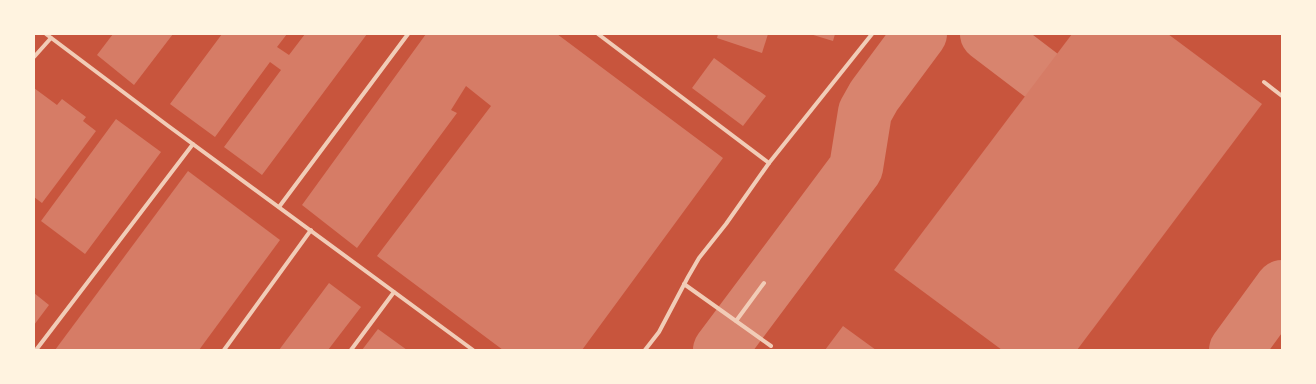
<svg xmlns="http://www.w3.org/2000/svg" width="1316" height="384" font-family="'Golos Text',sans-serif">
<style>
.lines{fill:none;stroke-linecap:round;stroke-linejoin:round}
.taxiway{stroke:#d8846e;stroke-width:54}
.building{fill:#d67c66}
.service{stroke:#f1ccb7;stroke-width:4}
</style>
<rect width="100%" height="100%" fill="#c8553d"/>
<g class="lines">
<!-- taxiway -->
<g class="taxiway">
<path d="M987,34L1041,75"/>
<path d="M720,350L856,168L865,112L874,96L920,34"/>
<path d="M1236,350L1282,287"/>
</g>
</g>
<!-- building -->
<g class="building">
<path d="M113,34H173L134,85L97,55Z"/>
<path d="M222,34H287L277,47L289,55L305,34H367L262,175L224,147L281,70L270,62L215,137L170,104Z"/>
<path d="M426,34H557L723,158L582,350H503L377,256L491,106L466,86L451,110L457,113L357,248L302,205Z"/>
<path d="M718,34H768L762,53L717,38Z"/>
<path d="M810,34H835L833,41Z"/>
<path d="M1072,34H1168L1262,104L1077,350H1002L894,270Z"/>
<path d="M714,58L766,96L743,126L692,88Z"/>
<path d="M34,88L57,105L62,99L86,117L83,121L96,131L42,203L34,197Z"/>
<path d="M116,119L161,152L85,254L41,221Z"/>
<path d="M188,171L280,240L199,350H55Z"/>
<path d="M329,283L361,307L328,350H279Z"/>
<path d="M34,293L49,305L34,325Z"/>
<path d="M843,326L876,350H825Z"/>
<path d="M378,329L407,350H362Z"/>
</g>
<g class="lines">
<!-- service -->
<g class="service">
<path d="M46,34L167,125L473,350"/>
<path d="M598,34L769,163"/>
<path d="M34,57L51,38"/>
<path d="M1264,82L1282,96"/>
<path d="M279,207L408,34"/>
<path d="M684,284L771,346"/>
<path d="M736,321L764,283"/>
<path d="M36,350L193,144"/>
<path d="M224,350L311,230"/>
<path d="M351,350L394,292"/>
<path d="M645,350L659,332L688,277L699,258L726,224L769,163L872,34"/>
</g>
</g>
<!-- border -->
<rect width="1316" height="384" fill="none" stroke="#fff3e0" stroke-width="70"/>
</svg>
